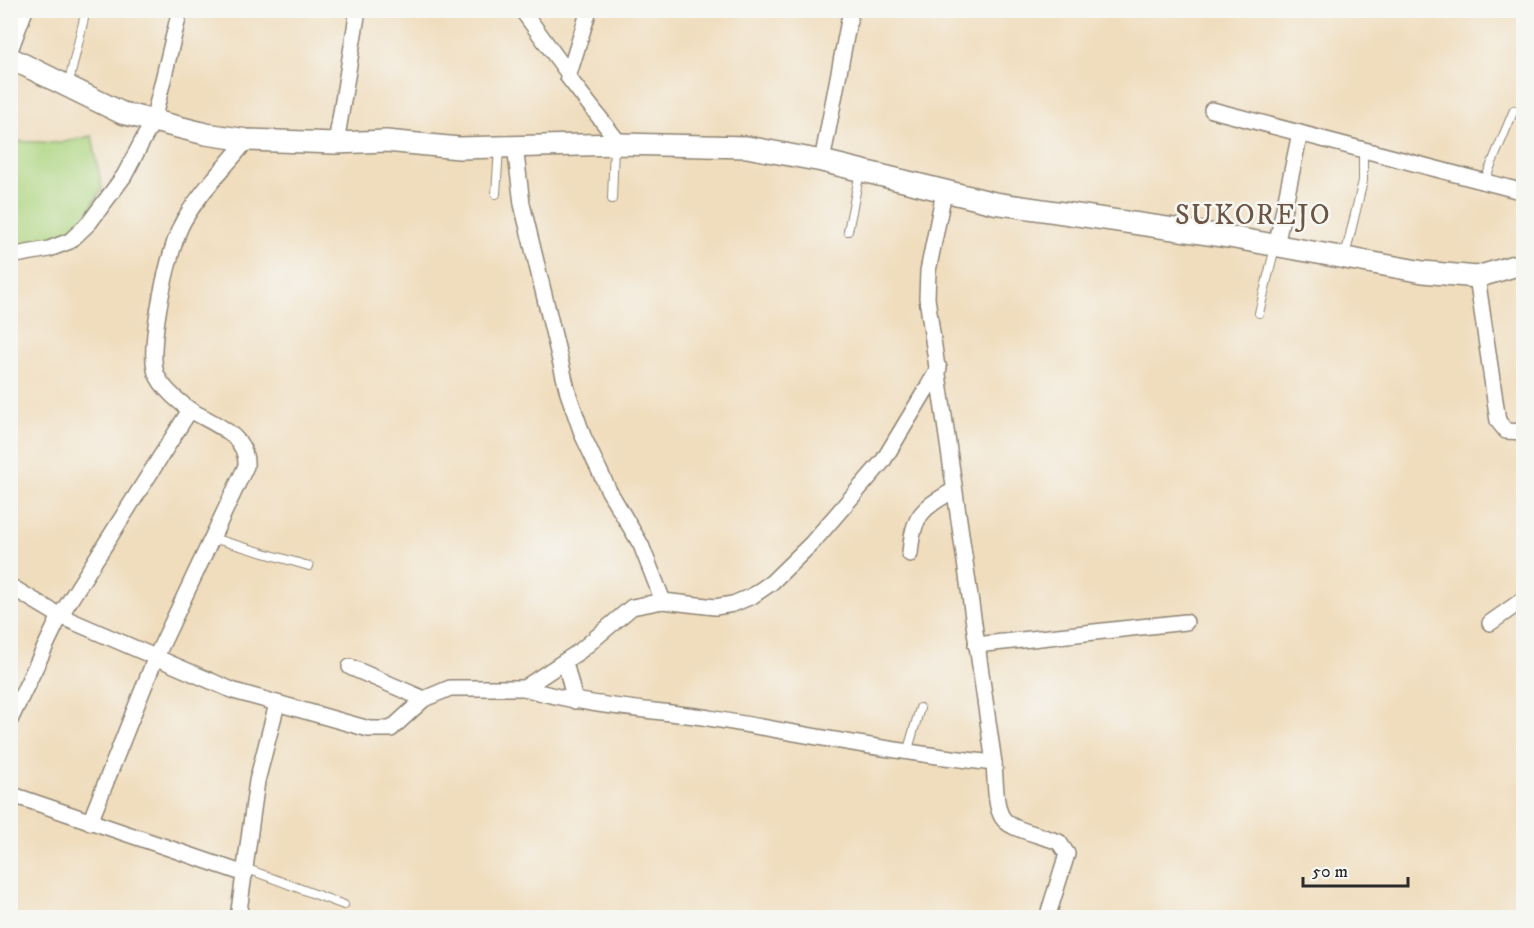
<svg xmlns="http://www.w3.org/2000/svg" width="1534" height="928" font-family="'IM FELL DW Pica',serif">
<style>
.green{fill:#acd47e;stroke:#6c8054;stroke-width:1.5}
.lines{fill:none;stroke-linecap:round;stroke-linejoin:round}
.lane-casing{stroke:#8e8474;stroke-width:10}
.street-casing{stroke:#8e8474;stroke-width:18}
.secondary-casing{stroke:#8e8474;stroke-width:24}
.lane{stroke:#fff;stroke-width:8}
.street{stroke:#fff;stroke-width:15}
.secondary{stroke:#fff;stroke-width:21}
.labels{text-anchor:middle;stroke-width:5;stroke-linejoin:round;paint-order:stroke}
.quarter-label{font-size:28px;letter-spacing:1.5px;fill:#6c5544;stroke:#f6f6f2}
</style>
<rect width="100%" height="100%" fill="#f6f6f2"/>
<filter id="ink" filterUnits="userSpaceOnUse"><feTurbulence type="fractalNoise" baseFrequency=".0167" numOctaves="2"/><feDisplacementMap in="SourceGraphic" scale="12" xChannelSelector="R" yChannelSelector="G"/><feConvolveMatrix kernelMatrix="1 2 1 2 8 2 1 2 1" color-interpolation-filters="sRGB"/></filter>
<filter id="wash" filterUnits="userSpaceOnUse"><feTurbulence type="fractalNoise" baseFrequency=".008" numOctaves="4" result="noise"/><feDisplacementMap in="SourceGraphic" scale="24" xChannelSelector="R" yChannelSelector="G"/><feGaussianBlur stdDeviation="1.35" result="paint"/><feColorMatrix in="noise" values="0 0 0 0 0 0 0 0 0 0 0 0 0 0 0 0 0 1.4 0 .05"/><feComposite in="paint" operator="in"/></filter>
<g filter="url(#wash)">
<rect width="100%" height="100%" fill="#f0ddbd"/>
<!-- green -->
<path class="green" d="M92,136L102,189L81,224L56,240L11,249V141L60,143Z"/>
</g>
<g filter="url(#ink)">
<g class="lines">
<!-- lane casing -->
<g class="lane-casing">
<g id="lane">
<path d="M68,86L86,10"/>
<path d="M1484,182L1514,110"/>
<path d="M496,194L499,148"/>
<path d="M612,199L614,146"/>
<path d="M848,231L860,172"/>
<path d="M1345,256L1363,181V149"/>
<path d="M1259,313L1275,247"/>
<path d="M212,538L309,566"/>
<path d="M907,753L920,708"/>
<path d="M245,868L344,905"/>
</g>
</g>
<!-- street casing -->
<g class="street-casing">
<g id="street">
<path d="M522,10L568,73"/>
<path d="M589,10L568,77L620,144"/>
<path d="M10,50L25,10"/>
<path d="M1212,110L1524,192"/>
<path d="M336,143L358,10"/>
<path d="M515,146L522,204L568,393L583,436L609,491L641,545L663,601"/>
<path d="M822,161L851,10"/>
<path d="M944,192L928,271L927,298L994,763"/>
<path d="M1276,246L1300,133"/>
<path d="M10,256L49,249L70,241L89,223L124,176L153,121L180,10"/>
<path d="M1477,277L1498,421L1506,431L1524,432"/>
<path d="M910,554C913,514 922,509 954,490"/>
<path d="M10,586L60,616L234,691L369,729H391L424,699L450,688H524L580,651L632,607L663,601L715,607L733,604L752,596L771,583L812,543L883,461L939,368"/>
<path d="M1490,623L1524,599"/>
<path d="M976,645L1186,622"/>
<path d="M565,662L575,701"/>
<path d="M350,667L424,699"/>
<path d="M524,688C584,706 647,709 709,718C804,734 898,753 994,763C998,831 996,821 1059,842L1067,854L1047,918"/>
<path d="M10,720L60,616L190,410C177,400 162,388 156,373C147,347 169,245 184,220C201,191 226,166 247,140"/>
<path d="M10,794L245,874"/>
<path d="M90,822L155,659L246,466C248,435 214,424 190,410"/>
<path d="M238,918L257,781L277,704"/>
</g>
</g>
<!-- secondary casing -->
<g class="secondary-casing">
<path id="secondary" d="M10,58L122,113L206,134L247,140L336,143L386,141L459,148L620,144L747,147L822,161L994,203L1229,237L1423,272L1477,277L1524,263"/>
</g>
<!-- lane -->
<use href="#lane" class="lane"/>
<!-- street -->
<use href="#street" class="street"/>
<!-- secondary -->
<use href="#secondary" class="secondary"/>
</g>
</g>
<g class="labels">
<!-- quarter labels -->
<g class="quarter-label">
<text x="1253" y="224">SUKOREJO</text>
</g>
</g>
<!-- margin -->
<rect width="1534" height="928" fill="none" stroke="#f6f6f2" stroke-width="36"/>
<!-- scale -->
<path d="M1303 877v9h105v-9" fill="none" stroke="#2b2b2b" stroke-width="3"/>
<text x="1312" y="877" font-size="18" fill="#2b2b2b" stroke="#f6f6f2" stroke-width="4.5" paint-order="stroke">50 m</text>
</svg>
